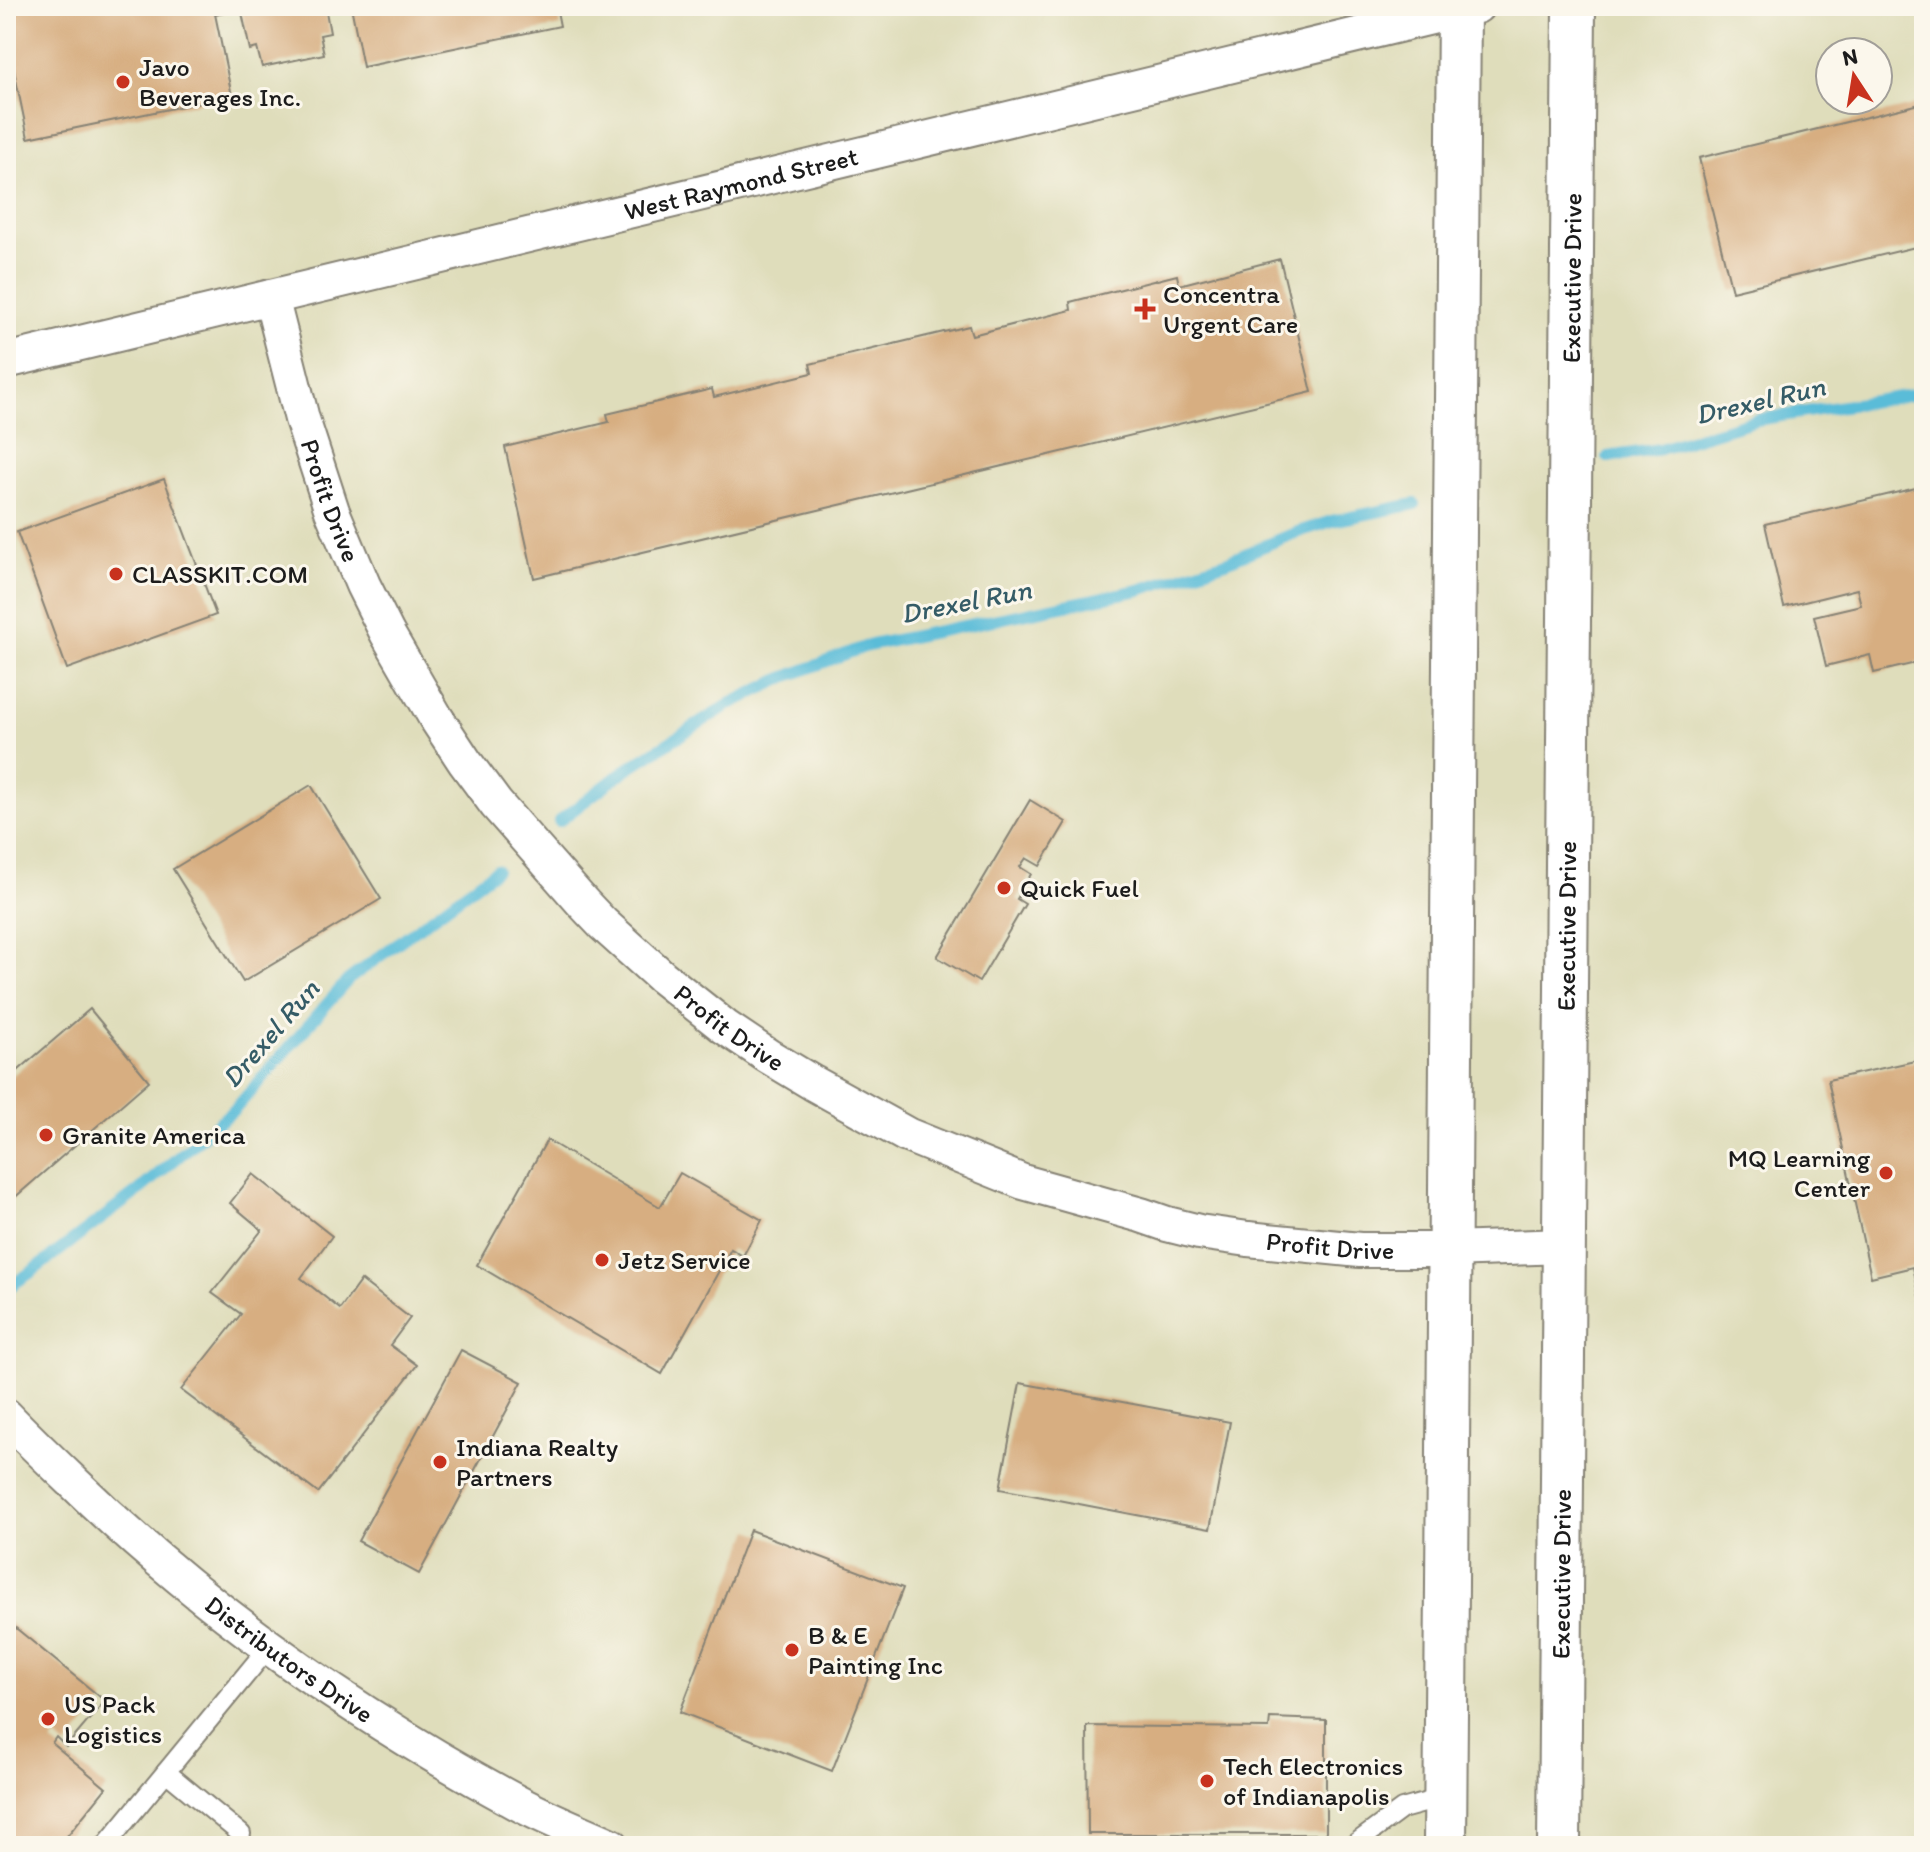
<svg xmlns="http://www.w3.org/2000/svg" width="1930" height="1852" font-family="Itim,sans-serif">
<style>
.built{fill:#dfddbb;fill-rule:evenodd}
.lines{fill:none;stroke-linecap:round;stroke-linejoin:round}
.stream{stroke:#5abcd8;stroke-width:12}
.building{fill:#d7ae81}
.service-casing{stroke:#868274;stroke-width:22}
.minor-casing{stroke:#868274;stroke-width:38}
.tertiary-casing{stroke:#868274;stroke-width:46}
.service{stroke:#fff;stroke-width:18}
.minor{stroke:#fff;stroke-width:34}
.tertiary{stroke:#fff;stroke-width:42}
.poi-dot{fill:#c8321e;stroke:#fbf7ec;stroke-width:3}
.labels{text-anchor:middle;stroke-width:6;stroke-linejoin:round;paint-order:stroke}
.poi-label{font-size:26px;fill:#1c1c1c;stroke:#fbf7ec;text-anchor:start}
.street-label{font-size:26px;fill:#1c1c1c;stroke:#fbf7ec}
.water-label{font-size:28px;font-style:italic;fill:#355c67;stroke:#fbf7ec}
</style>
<rect width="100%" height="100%" fill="#fbf7ec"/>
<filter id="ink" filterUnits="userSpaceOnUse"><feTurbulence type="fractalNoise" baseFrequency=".0125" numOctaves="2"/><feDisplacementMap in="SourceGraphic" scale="16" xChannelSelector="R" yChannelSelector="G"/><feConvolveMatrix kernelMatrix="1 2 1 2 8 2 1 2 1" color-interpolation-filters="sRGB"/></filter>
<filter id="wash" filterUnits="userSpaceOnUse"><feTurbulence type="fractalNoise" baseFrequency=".006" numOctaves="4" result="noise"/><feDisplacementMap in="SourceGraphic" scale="32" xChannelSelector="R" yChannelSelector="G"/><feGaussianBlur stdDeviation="1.8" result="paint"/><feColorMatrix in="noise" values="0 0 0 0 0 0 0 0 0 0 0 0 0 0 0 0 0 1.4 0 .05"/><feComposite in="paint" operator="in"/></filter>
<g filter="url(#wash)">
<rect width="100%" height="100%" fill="#f0e7cc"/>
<!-- built -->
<path class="built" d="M6,6H1924V1846H6ZM1830,52H1878V100H1830Z"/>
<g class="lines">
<!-- stream -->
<g class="stream">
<path d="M1608,457L1660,449L1756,420L1924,393"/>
<path d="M559,821L627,769L730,704L783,678L867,646L1139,590L1226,562L1295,533L1332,521L1415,504"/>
<path d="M6,1289L30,1273L137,1192L236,1108L348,980L496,870"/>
</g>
</g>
<g id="blocks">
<!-- building -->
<g class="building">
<path d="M6,6H325L330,33L320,35L324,54L262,67L257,48L250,50L241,8L215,14L232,96L28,138L6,31Z"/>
<path d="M351,6H556L560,26L363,67Z"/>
<path d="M1924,103V245L1732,291L1699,158Z"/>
<path d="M1280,259L1312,392L534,578L505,447L609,422L607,414L712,389L714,397L812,373L810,364L969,326L972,335L1071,310L1070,302L1177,275L1179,285Z"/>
<path d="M164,479L216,615L67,669L17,532Z"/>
<path d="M1924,486V661L1874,673L1870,655L1826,666L1814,616L1861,605L1857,589L1784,607L1765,524Z"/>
<path d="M311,785L381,899L243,982L173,869Z"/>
<path d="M1030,800L1066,822L1040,866L1026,858L1020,867L1031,874L1017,899L1025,904L979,982L937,957Z"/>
<path d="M90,1009L149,1081L13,1199L6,1190V1081Z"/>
<path d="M1924,1059V1310H1923L1913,1267L1871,1277L1828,1080Z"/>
<path d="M547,1140L660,1207L680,1173L762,1220L743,1256L731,1249L662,1374L477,1265Z"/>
<path d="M253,1174L332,1236L301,1278L340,1309L361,1280L410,1318L390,1345L417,1365L318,1493L181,1390L241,1314L212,1293L262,1230L230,1203Z"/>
<path d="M461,1350L522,1382L419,1574L358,1541Z"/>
<path d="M1020,1383L1230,1422L1210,1529L1000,1489Z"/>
<path d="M750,1530L903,1588L832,1771L680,1712Z"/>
<path d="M6,1620L105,1701L66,1747L56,1737L52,1743L106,1788L59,1846H6Z"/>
<path d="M1270,1718L1326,1720V1834H1088L1087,1726L1269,1728Z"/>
</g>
</g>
</g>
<g filter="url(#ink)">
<use href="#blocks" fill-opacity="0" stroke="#868274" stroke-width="2"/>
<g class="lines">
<!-- service casing -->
<g class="service-casing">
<g id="service">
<path d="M241,1834L166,1772L268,1648"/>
<path d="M105,1846L166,1772"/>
<path d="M1352,1846L1402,1809L1446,1797"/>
</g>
</g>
<!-- minor casing -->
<g class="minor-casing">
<g id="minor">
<path id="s1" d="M271,297L302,419L332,511L363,585L387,633L436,718L465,762L496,804L584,904L603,924L662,977L725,1027L768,1056L813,1083L907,1135L1023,1182L1141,1215L1167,1224L1199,1232L1248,1239L1360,1250H1450L1564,1246"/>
<path id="s2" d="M6,361L1477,6"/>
<path id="s3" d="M6,1416C27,1438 49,1459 71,1480C203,1609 355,1715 518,1803C548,1819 581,1832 612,1846"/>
</g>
</g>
<!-- tertiary casing -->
<g class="tertiary-casing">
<g id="tertiary">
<path d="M1445,1846L1459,6"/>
<path id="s4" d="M1559,1846L1574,6"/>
</g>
</g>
<!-- service -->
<use href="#service" class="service"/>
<!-- minor -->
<use href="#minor" class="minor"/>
<!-- tertiary -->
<use href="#tertiary" class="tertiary"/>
</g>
</g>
<!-- markers -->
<g class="poi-dot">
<circle cx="123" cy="82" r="8"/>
<path d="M1141 297h8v8h8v8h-8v8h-8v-8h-8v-8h8z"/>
<circle cx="116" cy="574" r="8"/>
<circle cx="1004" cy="888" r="8"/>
<circle cx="46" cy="1135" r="8"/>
<circle cx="1886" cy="1173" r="8"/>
<circle cx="602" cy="1260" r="8"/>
<circle cx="440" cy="1462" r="8"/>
<circle cx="792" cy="1650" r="8"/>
<circle cx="48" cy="1719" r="8"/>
<circle cx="1207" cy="1781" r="8"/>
</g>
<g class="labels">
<!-- poi labels -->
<g class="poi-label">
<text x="139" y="76">Javo<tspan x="139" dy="30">Beverages Inc.</tspan></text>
<text x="1163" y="303">Concentra<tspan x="1163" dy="30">Urgent Care</tspan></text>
<text x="132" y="583">CLASSKIT.COM</text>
<text x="1020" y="897">Quick Fuel</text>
<text x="62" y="1144">Granite America</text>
<text x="1870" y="1167" text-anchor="end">MQ Learning<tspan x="1870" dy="30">Center</tspan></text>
<text x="618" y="1269">Jetz Service</text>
<text x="456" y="1456">Indiana Realty<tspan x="456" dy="30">Partners</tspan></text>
<text x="808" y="1644">B &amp; E<tspan x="808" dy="30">Painting Inc</tspan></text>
<text x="64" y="1713">US Pack<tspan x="64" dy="30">Logistics</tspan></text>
<text x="1223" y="1775">Tech Electronics<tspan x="1223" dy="30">of Indianapolis</tspan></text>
</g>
<!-- street labels -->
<g class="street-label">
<text dy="9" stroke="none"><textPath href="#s2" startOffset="756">West Raymond Street</textPath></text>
<text dy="9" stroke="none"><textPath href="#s4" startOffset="1568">Executive Drive</textPath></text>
<text dy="9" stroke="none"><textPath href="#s1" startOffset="212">Profit Drive</textPath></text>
<text dy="9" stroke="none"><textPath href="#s4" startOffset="920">Executive Drive</textPath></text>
<text dy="9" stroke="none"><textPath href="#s1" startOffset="884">Profit Drive</textPath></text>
<text dy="9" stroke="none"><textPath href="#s1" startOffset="1532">Profit Drive</textPath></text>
<text dy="9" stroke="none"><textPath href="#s4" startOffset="272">Executive Drive</textPath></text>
<text dy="9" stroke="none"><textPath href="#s3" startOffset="374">Distributors Drive</textPath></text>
</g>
<!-- water labels -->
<g class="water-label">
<text transform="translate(1760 400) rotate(-13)" y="10">Drexel Run</text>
<text transform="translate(966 601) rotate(-11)" y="10">Drexel Run</text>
<text transform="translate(270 1033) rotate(-49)" y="10">Drexel Run</text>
</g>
</g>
<!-- margin -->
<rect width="1930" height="1852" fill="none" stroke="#fbf7ec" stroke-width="32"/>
<!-- north arrow -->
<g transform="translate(1854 76) rotate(348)"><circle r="38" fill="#fbf7ec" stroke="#a29f99" stroke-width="2"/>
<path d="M0-6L14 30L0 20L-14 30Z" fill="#c8321e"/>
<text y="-12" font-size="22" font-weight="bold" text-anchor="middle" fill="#1c1c1c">N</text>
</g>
</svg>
